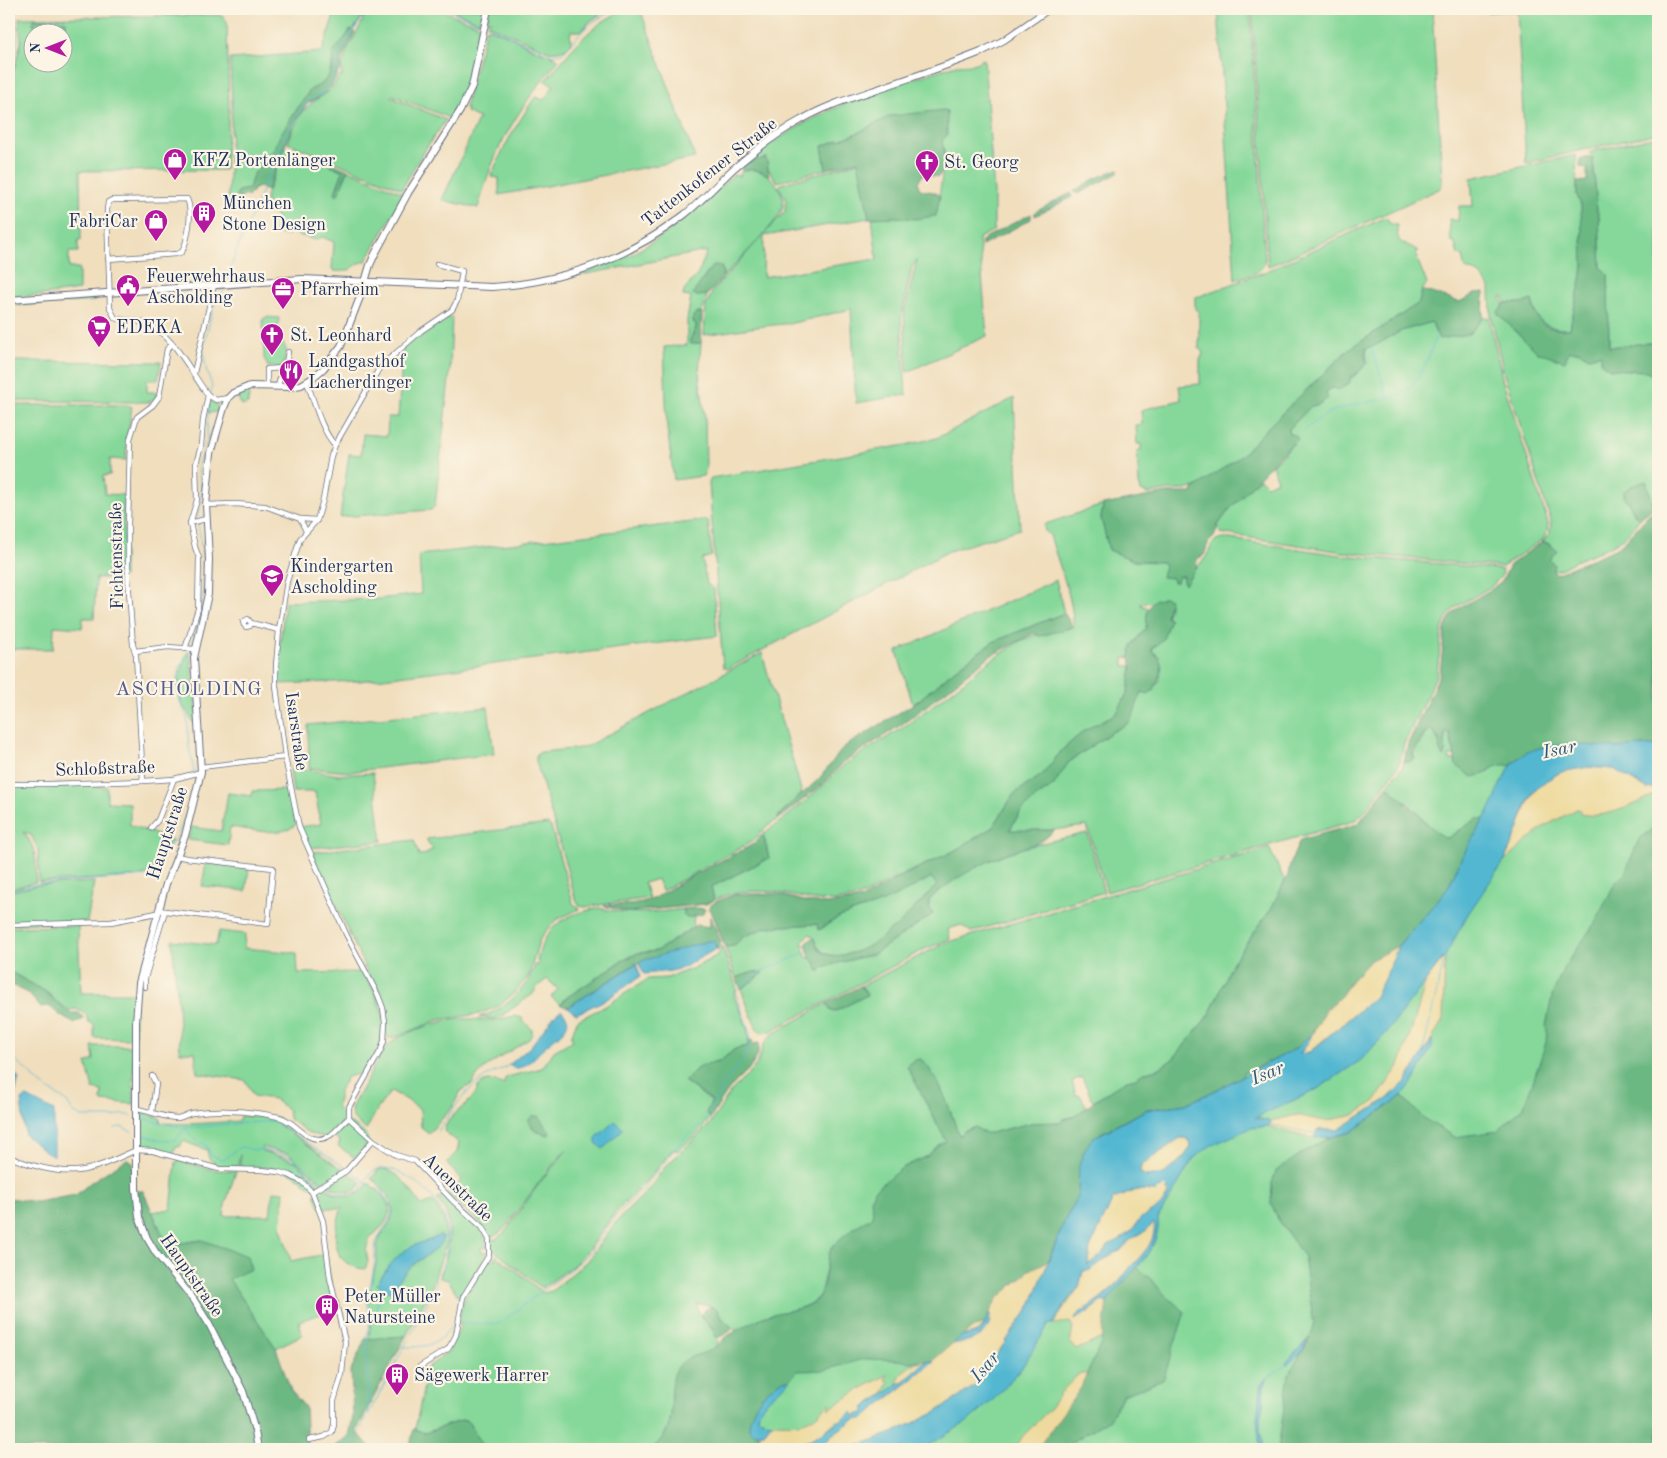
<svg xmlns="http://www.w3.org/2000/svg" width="1667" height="1458" font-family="'Old Standard TT',serif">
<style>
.green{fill:#86d89a;stroke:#50847c;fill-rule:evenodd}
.forest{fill:#6cb882;stroke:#447470}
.sand{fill:#eeda9e;stroke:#84847e}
.water{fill:#52b7d1;stroke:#367398;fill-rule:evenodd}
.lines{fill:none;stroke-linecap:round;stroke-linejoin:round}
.stream{stroke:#52b7d1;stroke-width:1}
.minor-casing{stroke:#666c7f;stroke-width:6}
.secondary-casing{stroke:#666c7f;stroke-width:8}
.minor{stroke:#fff;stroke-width:4.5}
.secondary{stroke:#fff;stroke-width:6}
.labels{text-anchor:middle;stroke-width:4.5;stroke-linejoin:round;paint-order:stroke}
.poi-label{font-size:18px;fill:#1b2f5e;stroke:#fcf5e5;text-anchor:start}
.street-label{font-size:18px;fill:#1b2f5e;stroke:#fcf5e5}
.water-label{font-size:19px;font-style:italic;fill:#2c5880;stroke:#fcf5e5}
.quarter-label{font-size:20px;letter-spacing:1px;fill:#555b8c;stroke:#fcf5e5}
</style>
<rect width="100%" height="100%" fill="#fcf5e5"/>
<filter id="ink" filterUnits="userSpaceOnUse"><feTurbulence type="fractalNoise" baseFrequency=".02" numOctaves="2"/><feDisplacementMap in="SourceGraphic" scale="10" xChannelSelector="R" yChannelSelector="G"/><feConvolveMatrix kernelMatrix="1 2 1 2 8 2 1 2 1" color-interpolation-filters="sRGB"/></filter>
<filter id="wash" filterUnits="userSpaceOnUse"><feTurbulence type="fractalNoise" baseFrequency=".0096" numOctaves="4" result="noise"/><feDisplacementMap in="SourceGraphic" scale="20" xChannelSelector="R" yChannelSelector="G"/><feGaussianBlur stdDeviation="1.12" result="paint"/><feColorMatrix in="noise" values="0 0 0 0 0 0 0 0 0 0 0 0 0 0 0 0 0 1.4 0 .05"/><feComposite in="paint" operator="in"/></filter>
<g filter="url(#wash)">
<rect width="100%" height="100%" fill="#f0debd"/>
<!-- green -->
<g class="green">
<path d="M336,9H363L364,14L353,30H350L333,59L329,75L322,84L310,90L288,122L275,149L253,175L249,189L238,191L236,197L228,199L232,103L230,59L322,52Z"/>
<path d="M369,9H438L479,25L478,27L481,28C474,64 470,87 452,119L392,95L391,97L446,120L422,154L402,189L288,143C293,129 299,112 312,103C326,92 331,94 339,76L342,77C337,57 360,33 365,14Z"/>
<path d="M450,9H484L482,19H479V22Z"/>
<path d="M489,9H608L590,21L581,31H571C570,34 570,36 571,39C571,51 556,52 548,51L487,24L491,21L490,20L487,21Z"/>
<path d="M627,9H640L695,158L499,195V178L491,177C502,148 518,123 535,97L544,100L554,85L545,81C571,51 589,24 627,9Z"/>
<path d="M1218,9H1250L1265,259C1264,274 1248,275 1235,280Z"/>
<path d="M1252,9H1432L1442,178V185L1439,189L1279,262L1268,266Z"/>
<path d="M1487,9H1658V133L1526,163L1517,11L1487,12Z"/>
<path d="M216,15L223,16L227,22L229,109L225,170L80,171L81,240H78V252H69V268H79V290L44,295L9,297V91L21,42L19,18ZM32,32H62V62H32Z"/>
<path d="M9,17V21L12,22C15,38 13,55 9,70Z"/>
<path d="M486,28C504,32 521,43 538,51C545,54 553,54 559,60C537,85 508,126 495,157C488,174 483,191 478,208L442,200L479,118L466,112L467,109L465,108Z"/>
<path d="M984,59L994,193V230L979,238L987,336L907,372L904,312L917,260L912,267L901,317L906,395L856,403L851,309L793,323L764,326L704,335L706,305L714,289L785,211L786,199L779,187L781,184L859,162L869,218L764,236L763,277L877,259L872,218C880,217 889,216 897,217C912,217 924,221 937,211L945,156L932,111L855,134L822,146L826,169L777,182L766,165V157L750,165L742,167L743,165C807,111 878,90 956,65L973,64Z"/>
<path d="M1658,136V342L1609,347L1608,274L1601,269L1599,216L1597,211L1593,159L1589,152Z"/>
<path d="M285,148L293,150L295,148L298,149L297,152L316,160L319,158L331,163L330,165L343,171L335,193L338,194L348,170L403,193L402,198L366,261C350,265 355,273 334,271L332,269L334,242L322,237L315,240L290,232L288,236L275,233L277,218L266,202V196Z"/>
<path d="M1576,155L1577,195L1581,205L1583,266C1581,287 1573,308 1570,329C1557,330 1549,327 1538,320L1532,300L1523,303H1506L1503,296L1501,297L1504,305L1501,309L1556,360C1570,350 1574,348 1589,357L1601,354L1610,369L1646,371L1653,376H1658V505L1654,507L1646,481L1628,501L1635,515L1639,519C1624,543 1607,548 1582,558C1573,561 1564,569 1553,571L1549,560L1551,545L1543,541L1550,533L1551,521L1504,374L1491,315L1490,287L1480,275L1473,271L1467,270L1464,266L1462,255H1458L1454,241H1451L1449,219L1458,221L1459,206H1473L1471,178Z"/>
<path d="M750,169C763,171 771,175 778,187C782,194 785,201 782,209C777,224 735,263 723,277V269L715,265L710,269L693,294L697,296L707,295L702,313H696V328L690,340L692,344L701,343L699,373L705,418L706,469L703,476L674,480L667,428L664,347L687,345V320L691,297L683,296L684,290L698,274L707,251L571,277L607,265L634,253L662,236L704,202L733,175L740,176L742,170Z"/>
<path d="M1386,217L1391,224L1397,225C1397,249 1404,240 1418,251L1415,252L1416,256L1427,284L1422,290L1419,303L1348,350L1275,420L1241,456L1201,485L1186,490H1169L1148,494L1141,491L1139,484L1137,451L1141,450V444H1137L1136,425L1142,424L1141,410L1181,400L1179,386L1200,384V360L1203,353L1199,348V312L1195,309V298L1267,271Z"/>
<path d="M96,297V301L9,306V302Z"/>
<path d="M266,317L279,318L278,334L276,335V337C290,347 286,352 283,367H268L264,358L263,319Z"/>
<path d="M452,317L450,370L435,506L431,510L340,517L349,454L361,455L363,434L387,436L388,417H398L403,348C418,336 433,321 452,317Z"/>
<path d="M1489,317L1503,382L1548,523L1547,532L1543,539L1502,567L1343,552L1220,533L1218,525L1229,510L1258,479H1261L1267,485L1277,480L1272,465L1298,439L1289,434L1288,430L1311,406L1318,405L1328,390L1354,376L1367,364L1366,348L1374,346L1401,331L1432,322L1435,333L1469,334L1483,318Z"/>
<path d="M9,361L161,362L158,380H147V392H157L155,398L149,402L9,401Z"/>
<path d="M244,390L247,391L249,396L248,404L242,406L236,394Z"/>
<path d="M1014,398L1020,529L949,551L727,669L723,667L709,483L711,478L906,445L937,438Z"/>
<path d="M210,400L218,406L217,412L208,413Z"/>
<path d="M9,405H128L132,407L127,439L126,460L110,459V475L103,476L105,494L124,495V577L96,578L94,618H83L82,628L54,626L53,649H9Z"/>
<path d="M1103,505L1101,518L1109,550L1135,561L1162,562L1178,576L1188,579L1196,568L1206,557L1213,543L1216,540L1223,538L1340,555L1498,569L1502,570L1503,574L1492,586L1456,607L1447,617L1442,630L1437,674L1404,744L1399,765L1365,811L1357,819L1350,822L1107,892L1087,826L1054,830L1009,831L1020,813L1034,799L1053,786L1068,763L1110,733L1127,724L1141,692C1163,689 1162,674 1159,656L1152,651L1169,609V603C1157,600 1152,603 1141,603V605L1148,608L1146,628L1132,645L1130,657L1124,658V666H1131L1132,668L1128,692L1117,713L1085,730L1063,749L1042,775L1014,794L993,827L954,851L898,877L866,894L853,898L834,901L813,900L776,892L753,891L730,894L714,900L711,887L769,858L763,834L785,818L825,784L844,765L908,724L966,680L981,667L1020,641L1035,635L1040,636L1073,627C1075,602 1057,561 1050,535L1045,532L1044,526L1045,524Z"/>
<path d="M1658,510V1449H658L669,1431L665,1434L662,1441L651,1449H484L466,1420H462L425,1433L420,1432L415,1429L428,1367L449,1351L460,1328C456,1304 475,1280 488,1259L493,1262L496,1256L516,1270L543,1293L552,1291L587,1261L616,1222L648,1190L664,1168L710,1124L732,1090L747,1076L757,1064L764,1044L771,1035L827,1003L830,1010L834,1012L867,995L861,986L945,943L1269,848L1285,881L1271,909L1233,962L1210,1013L1197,1030L1173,1059L1160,1068L1143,1073L1165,1067L1332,956L1459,830L1448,838H1444L1423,820L1418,812L1411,808L1410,804C1402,801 1395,792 1387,786L1403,766L1404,761H1409L1427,731L1431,729L1445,752V734L1449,732L1455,756H1449V760H1455L1456,765L1488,772L1496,765L1598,559L1623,545L1650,514ZM915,1061L946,1101L959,1136L980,1130L984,1134L991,1133L1031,1123L1062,1122L1063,1119L1075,1116L1087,1107L1080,1095H1076L1072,1081L1082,1077L1093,1102L1127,1080L1136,1078L1140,1076L1073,1125L902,1168L928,1156L938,1145L946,1141L907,1066ZM857,1225L822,1299L717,1346L718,1341C716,1336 714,1330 710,1326C704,1318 697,1315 697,1304H704L717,1309C721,1317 729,1328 738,1331C746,1327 754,1321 763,1317C781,1310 808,1312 820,1294L831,1248Z"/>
<path d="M708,520L712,556L702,559L707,584L714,589L717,636L359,681L278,684V660L285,602L378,599L421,594L419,555Z"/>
<path d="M1056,580L1064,613L993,642L958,667L913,705L897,651Z"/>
<path d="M188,653H190L198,721L192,722C190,715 186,710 182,704C174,686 180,670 188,653Z"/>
<path d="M762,653L802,793L780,814L778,819L767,826L753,841L662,891L657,879L644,883L649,898L585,907L580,906L576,901L536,761V755L541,752L581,748L589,745Z"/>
<path d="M488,707L494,754L348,772L309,768L308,725Z"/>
<path d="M292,767L338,775L373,773L382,841L310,848L299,827L321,824L315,792H293L290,769Z"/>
<path d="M95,783L96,786L107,787V802L130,803V825L172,840L150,872L143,876L132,877L39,882L38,849L31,835L23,832C37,847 36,862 36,882L9,890V785H21L22,789L26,786Z"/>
<path d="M287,790L296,824C284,838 247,829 230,827L228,845L188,840L191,827L221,831L228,793L252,796L253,791Z"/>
<path d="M548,824L551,827L573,903L579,909L556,920L544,933L539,941L529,975L514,993L499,1006L479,1014L438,1020L394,1038H388L386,1034V1020L366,970L313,855L314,852L414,840L419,855L427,854L429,851L433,850L427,841V839Z"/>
<path d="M1087,833L1104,892L971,932L961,925L948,929L950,939L925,949L769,1032L762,1033L757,1030L741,989L763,973L753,972L736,978L725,947L734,946L743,937L767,927L817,924L820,930C852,904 897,900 931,877L937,885L896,928C888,930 884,937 877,942C863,950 835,963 821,950C816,946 816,938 810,934L802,941L804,946L803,948L807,958C815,958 817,965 819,971L823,967L874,954L932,914L929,906V900C953,877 990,856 1023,848C1044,842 1066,838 1087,833Z"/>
<path d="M206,863L249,868L246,891L202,886Z"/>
<path d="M94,882L87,922L9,924V892L38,885Z"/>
<path d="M599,908C628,915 654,913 683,909V911H685L687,918L694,916L693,927L657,951L638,953L622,961L563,1000L561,1005L551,997L558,989L547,979L537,987L533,994L503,1015L494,1019L479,1017C505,1011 526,989 535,965H538V961H537C545,925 565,914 599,908Z"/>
<path d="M78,926L81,993H135V1038L131,1039L94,1038V1025L88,1021L86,1014L76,1009L68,1010L58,1003L46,992L9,971V927Z"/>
<path d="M219,931L245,934L244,948L297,953L298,973L363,972C383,1007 396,1038 364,1073L346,1077L345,1082L339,1090V1100L336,1107L344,1115C342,1124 333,1132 325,1137L310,1134L289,1119L288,1110L274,1099L254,1096L245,1080L197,1073L195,1052H180L178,1004L172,940L216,945Z"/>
<path d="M722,946L737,989L734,996C740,1011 751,1029 748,1046L735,1049L719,1062L700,1066L684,1081L712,1102L709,1117L712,1116C702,1130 690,1141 677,1151L673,1149L646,1182L614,1214L587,1251L574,1265L542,1288L491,1248L490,1240L496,1239L504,1233L541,1181L567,1150H566C542,1175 524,1205 501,1232L493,1236H488L478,1220L447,1194L462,1180L446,1163L457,1152L459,1143L444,1131C447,1115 467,1107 475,1094C478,1090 477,1086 481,1084C487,1079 498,1081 504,1085L505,1079L507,1077L542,1068L554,1051L573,1040L571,1037L577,1021L580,1019L604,1007L648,979L667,978L694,968L716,956L720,952Z"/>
<path d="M515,1016L522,1018L523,1021L532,1029V1034L529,1039L490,1064L478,1075L472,1084L461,1091L451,1109L429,1133L421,1127L420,1109L404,1098L391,1091L378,1108L366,1130L352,1117L351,1108L384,1049C399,1033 437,1021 458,1019C470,1018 481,1021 493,1020C500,1020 508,1017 515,1016Z"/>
<path d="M92,1046H133L134,1104L101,1101L102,1091L93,1089L86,1063L94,1060Z"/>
<path d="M142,1112L160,1118L161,1123L190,1124L239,1121L240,1116L273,1117L279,1119L278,1124L345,1171L323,1183L289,1154L262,1147V1151L295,1161L320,1185C309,1193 301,1177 291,1173C274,1167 257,1167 240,1167V1155L238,1166L221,1167L209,1159L207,1150L183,1141L180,1147L176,1146L173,1155L142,1146L140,1144Z"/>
<path d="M348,1122C354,1125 369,1134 368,1142C367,1147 359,1154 355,1158L338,1146L340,1141L334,1136Z"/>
<path d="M179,1161L215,1170L236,1171L225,1205L224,1216L270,1215L273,1191L284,1192L281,1228L291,1261L326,1254L336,1309L299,1321L302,1335L276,1348L202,1240L167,1245L152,1212L171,1209L176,1162Z"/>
<path d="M379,1169C398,1167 412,1193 422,1206L433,1201L444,1219L447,1241L431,1289L406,1336L369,1339L372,1312L367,1299L377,1261V1246L380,1237L390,1222L393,1212L392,1206L387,1195L377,1182L371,1179Z"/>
<path d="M348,1172L362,1183C353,1197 339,1192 327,1185Z"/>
<path d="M369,1182L374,1189H377C381,1194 386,1200 389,1205C393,1217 378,1232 369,1238L366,1251L368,1261L365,1269C330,1266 332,1233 342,1208H320L315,1193L325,1188C342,1199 357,1201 369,1182Z"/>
<path d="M444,1195C459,1214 486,1220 487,1248L481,1247V1251L486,1252V1254L460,1299L448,1280L440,1278C448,1252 458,1221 437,1199Z"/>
</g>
<!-- forest -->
<g class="forest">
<path d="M34,19L66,21V26L33,25Z"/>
<path d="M351,30L355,32L341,59L340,69L331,87L324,94L307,104L295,121L267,191L259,187L254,189L248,197L245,195L240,199L236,197L238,191L249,189L253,175L274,149L280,135L310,90L322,84L329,75L333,65L332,54Z"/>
<path d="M944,110L947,111V135L942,141C945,155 947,166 938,177L923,174L918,183L919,188C927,193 932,189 940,196L936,216L915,219L898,217L869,218L858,161L826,169L822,146L855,134L890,116Z"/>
<path d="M765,158L767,161L769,176C760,170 753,169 742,170L740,168L751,162Z"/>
<path d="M1586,158H1593L1597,211L1599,216L1601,268L1608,274L1609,347L1658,342V376H1653L1646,371L1610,369L1601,363V354L1589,357L1579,351H1569L1565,361C1555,359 1549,354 1538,353L1498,314V311L1501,309L1505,303H1523L1532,300C1536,323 1545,331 1570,329C1573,308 1581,287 1583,266L1581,205L1577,195V182L1587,181V168L1580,167V160Z"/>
<path d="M331,163L348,170L338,194L336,195L335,193L343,171L330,165Z"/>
<path d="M1118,169V173L1116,174L1078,194L1074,191L1094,179Z"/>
<path d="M1071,193L1072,197L1035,216V212Z"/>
<path d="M1031,214V219L982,246V242L985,238Z"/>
<path d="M715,265L721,266L723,277L707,295L697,296L693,294L710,269Z"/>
<path d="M1422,290L1459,302L1477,293L1484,292L1483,318L1469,334L1439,339L1432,322L1401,331L1374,346L1366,348L1365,355L1367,364L1354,376L1351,377L1349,384L1338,390L1333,388L1328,390L1326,394L1328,398L1318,405L1311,406L1288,430L1289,434L1295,435L1298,439L1280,455L1229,510L1218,525L1214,537L1208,543L1204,555L1197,559L1196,568L1185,584L1183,582V576H1179L1177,582H1173L1172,578L1162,577L1165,566L1162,562L1135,561L1109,550L1101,518L1103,505L1167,493H1192L1193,489L1241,456L1275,420L1348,350L1419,303Z"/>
<path d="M696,313H702L701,343L691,344L690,340L696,328V324L693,322V316Z"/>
<path d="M1646,481L1654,507L1639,519C1633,513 1631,504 1624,498V491L1632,486Z"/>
<path d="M1658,508V745C1644,745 1630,749 1616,748C1580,747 1537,736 1510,766C1494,761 1487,776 1472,777L1456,765L1454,751L1449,733L1445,734V752L1443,757L1439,750C1441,741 1437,736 1431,729L1427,731L1412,753L1415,758L1409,762L1404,761L1408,744L1440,674L1445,629L1450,617L1458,609L1492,589L1503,580L1510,565L1543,541L1557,550L1549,560L1554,564L1553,571L1556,574L1615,549L1625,541L1646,518Z"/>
<path d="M1164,597L1170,599L1166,616L1170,619L1163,639L1156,646H1154L1152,651C1170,666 1158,674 1154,691H1151L1149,694L1141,692L1133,716L1127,724L1110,733L1068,763L1053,786L1034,799L1020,813L1009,830H1054C1043,845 1019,848 1002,855C976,867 950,880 929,900V906L933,914L874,954L823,967L819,972L815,962L810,958L806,944L811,939L815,938C816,941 817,946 819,949C831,964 865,950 877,941C884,937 888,930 896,927L937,885L931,877C916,886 900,895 883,902C858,912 842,912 819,930L817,924L767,927L743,937L734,946L725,947L713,915L708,908L715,902L733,895L748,894H778L807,902L827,904L862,899L902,876L954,851L993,827L1014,794L1042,775L1063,749L1085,730L1117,713L1128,692L1132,668L1130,657L1132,645L1146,628C1147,619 1145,611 1152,604L1151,603L1156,599L1158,600Z"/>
<path d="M1064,613L1073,627L1040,636L1034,633L990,656L908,720L844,762L823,784L778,819L780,814L819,779L844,747L918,701L958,667L993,642Z"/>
<path d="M1387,786L1397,794L1411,808L1418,812L1423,820L1444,838H1448L1476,819H1484L1461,859L1448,888L1407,936L1398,946L1371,960L1352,980L1341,996L1326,1010L1313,1032L1297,1048L1270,1062L1268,1061L1252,1070L1243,1072V1077L1186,1104L1146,1110L1101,1133L1079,1181L1078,1197L1065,1220L1048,1261C1022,1274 996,1294 986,1323L980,1326L974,1327L934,1361L910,1362L898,1360L864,1359L825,1370L797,1371L789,1380L784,1381L761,1397L754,1433L760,1435L759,1441L752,1449H651C686,1424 661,1387 679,1366C689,1353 704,1356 715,1347C720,1344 724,1338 729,1335C735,1331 757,1320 763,1317C780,1310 803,1312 817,1299C827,1289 825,1257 832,1248C838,1238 860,1223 871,1218L873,1212L871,1200L874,1190L902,1168L928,1156L938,1145L946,1141L907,1066L915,1060L921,1059C941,1079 950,1110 959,1136L964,1131L975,1127L984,1133H991L1031,1123L1061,1122L1063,1120L1075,1116L1108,1092L1127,1080L1136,1078L1143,1073L1160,1068L1173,1059L1197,1030L1210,1013L1233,962L1271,909L1288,875L1290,864L1300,840L1358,824Z"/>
<path d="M1658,823V1449H1278L1289,1374L1308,1342L1314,1326L1304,1257L1278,1219L1271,1203L1272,1183L1276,1171L1305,1151L1331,1137L1351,1132L1402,1096L1423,1118L1455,1137L1497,1131L1523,1108L1534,1079L1548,1036L1546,1026L1552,996L1564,967L1595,923L1615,883L1625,873L1639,839L1656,827Z"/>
<path d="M763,834L769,858L711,887L714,900L706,904L629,912L604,906L638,903L653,899L690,877L752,845Z"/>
<path d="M695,908L705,909L703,914L687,918L683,915L685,912L683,911V909Z"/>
<path d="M710,916L721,942L718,950L716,949V943L635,964L568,1007L561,1005L563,1000L622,961L638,953L657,951L697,925L710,927Z"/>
<path d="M9,971L46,992L58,1003L68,1010L69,1013H79L83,1017L82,1020L78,1021L75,1024L61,1016L49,1006L40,1007C30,994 24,990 9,984Z"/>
<path d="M753,972L764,973L741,989L736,978Z"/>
<path d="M861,986L867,995L834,1012L830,1010L827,1003Z"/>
<path d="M752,1040L753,1044L759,1043C760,1064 743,1073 732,1086C724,1095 718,1106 712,1116L709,1117L706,1113L712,1101L684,1081L700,1066L719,1062L735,1049L748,1046L749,1041Z"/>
<path d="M532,1116H538L550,1132L549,1135L535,1131L528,1121Z"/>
<path d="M127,1159L133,1162L134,1191H143L167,1245L202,1240L247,1256L251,1269L229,1279L276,1348L291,1391L305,1407L307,1449H9V1198L36,1202L76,1195L91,1182Z"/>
<path d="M1137,1267L1152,1280L1165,1295L1185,1312L1163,1380L1123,1395L1110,1419L1072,1442L1065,1449H1031L1040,1445L1080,1389L1101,1344L1107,1303L1113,1291Z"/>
<path d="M712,1307L717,1309L721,1318L729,1324L732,1328L726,1334L717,1338L712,1327L700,1316L706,1309Z"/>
<path d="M406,1336L356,1431L372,1449H332L349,1436L353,1416L351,1371L365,1339Z"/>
<path d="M462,1420H466L469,1423L484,1449H409L414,1429L425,1433Z"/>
</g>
<!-- sand -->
<g class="sand">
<path d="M1588,767L1614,769L1647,789L1658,787V793C1635,804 1605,820 1580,814L1581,810L1577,809L1545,826L1504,861C1509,850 1514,840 1518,829C1528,803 1533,783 1561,772C1569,769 1579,769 1588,767Z"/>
<path d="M1398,946L1389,969L1375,997L1309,1052L1300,1055L1326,1010L1341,996L1352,980L1371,960Z"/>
<path d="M1445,956L1443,1020L1406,1082L1387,1099L1338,1130H1317L1314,1138L1301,1136L1269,1126L1271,1121L1296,1115L1325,1121L1354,1115L1375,1101L1399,1066L1413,1025L1426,981Z"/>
<path d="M1180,1138H1186L1190,1141L1191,1147L1183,1158L1164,1174L1145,1176L1139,1171L1142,1165Z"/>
<path d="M1166,1184L1169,1191C1160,1211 1158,1207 1142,1218C1137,1221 1136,1227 1132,1230C1125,1237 1117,1242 1108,1245C1105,1255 1095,1260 1086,1265L1090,1256L1089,1254L1090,1248L1113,1199L1137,1190L1156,1191Z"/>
<path d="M1155,1222V1230L1152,1239L1146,1252L1129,1269L1119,1282L1103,1296L1087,1313L1102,1301L1107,1303L1102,1338L1076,1350L1070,1343L1073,1327L1070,1322L1053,1324L1079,1287L1083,1271L1090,1270L1114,1253L1120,1251L1130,1240L1147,1230Z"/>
<path d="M1048,1261L1045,1273L1031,1305L975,1386L936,1412L895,1432L849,1449H811L822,1444L833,1434L853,1420L862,1418L900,1389L952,1344L967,1341L989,1324L990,1312L997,1299L1030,1270Z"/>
<path d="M986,1323C980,1332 973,1334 962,1336L974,1327L980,1326Z"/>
<path d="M926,1361L909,1377L897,1385C899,1371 913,1362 926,1361Z"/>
<path d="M1087,1373L1080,1389L1040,1445L1031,1449H1015L1022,1437L1047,1412L1064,1389L1078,1375Z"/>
<path d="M889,1374L885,1379L889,1382L884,1393L865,1407L863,1413L853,1416L852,1413L846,1418L835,1422L824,1432L793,1449H770L763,1441H759L760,1435L759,1434L764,1433L772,1423C785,1423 800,1426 812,1418C820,1414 823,1407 831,1403L828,1408L829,1409L860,1389Z"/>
</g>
<!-- water -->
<g class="water">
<path d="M1573,744L1616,748L1658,745V787L1647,789L1614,769L1588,767L1561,772L1546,781L1534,791L1525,807L1519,828L1504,861L1468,914L1445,956L1387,1032L1361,1060L1316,1090L1255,1118L1271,1121L1269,1126L1251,1128L1210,1146L1193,1159L1158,1218C1162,1254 1123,1276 1107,1303L1102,1301L1075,1320L1077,1315C1091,1304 1109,1294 1120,1281C1124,1277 1126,1273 1129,1269C1141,1255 1157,1243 1154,1223L1147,1230L1130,1240L1120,1251L1114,1253L1090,1270L1083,1271L1079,1287L1070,1297L1053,1324H1049L1021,1369L994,1399L967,1422L922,1449H848L895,1432L936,1412L975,1386L1031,1305L1065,1220L1078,1197L1079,1165L1086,1147L1093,1138L1146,1110L1186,1104L1212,1092L1297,1048L1313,1032L1310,1039L1300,1054L1310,1052L1375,997L1389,969L1398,946L1448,888L1461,859L1496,798C1497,789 1501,783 1505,776C1520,746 1543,747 1573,744ZM1180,1138H1186L1190,1141L1191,1147L1183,1158L1164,1174L1145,1176L1139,1171L1142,1165ZM1166,1185L1167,1191L1169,1192C1160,1211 1157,1207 1141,1218C1138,1221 1137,1224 1134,1228C1128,1236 1118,1241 1108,1245C1105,1254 1095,1260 1087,1265L1090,1256L1089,1254L1090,1248L1113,1199L1137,1190L1156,1191Z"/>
<path d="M707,941H715L716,949L684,967L671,971L644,974L639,964L642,961Z"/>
<path d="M636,964L641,976L607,999L576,1014L568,1007Z"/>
<path d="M561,1010C578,1024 558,1035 549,1043C536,1054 533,1064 515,1069L509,1065L530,1047L555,1015Z"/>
<path d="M1432,1039V1047L1415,1079L1402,1096L1351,1132L1331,1137L1314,1138L1317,1130H1338L1387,1099L1406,1082Z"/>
<path d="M9,1066L19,1079L15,1093L9,1088Z"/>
<path d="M27,1097L54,1111V1156L45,1151L25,1135L21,1100Z"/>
<path d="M615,1121L622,1128V1130L603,1149L596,1143V1138Z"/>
<path d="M440,1235L443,1238C441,1249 423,1257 414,1264C406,1269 396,1284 391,1292L384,1290L377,1284C387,1269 395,1255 411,1247C420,1242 431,1241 440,1235Z"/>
<path d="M990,1312C990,1316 990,1321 989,1324C985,1339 965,1342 952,1344L962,1336L976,1333L982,1329Z"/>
<path d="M1308,1339L1302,1352L1287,1365L1286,1363Z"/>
<path d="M926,1361H934L862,1419L853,1420L833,1434L822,1444L811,1449H791L824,1432L852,1412L854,1416L863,1413L865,1407L909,1377Z"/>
<path d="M1268,1378L1264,1386L1263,1406L1260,1417V1429L1263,1449H1260L1257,1419L1262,1382Z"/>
<path d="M784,1380H789V1382C779,1390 758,1405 758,1418L763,1419L766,1422L772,1423L764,1433H754L749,1429C750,1406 765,1390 784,1380Z"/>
</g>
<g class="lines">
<!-- stream -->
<g class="stream">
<path d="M445,9L479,23"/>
<path d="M488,26L550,55L562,53L589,24L615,9"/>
<path d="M9,79C15,56 22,33 13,9"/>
<path d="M226,283L236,252L286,134L302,108L311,99L325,91L336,73L339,53L368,9"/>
<path d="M1370,343L1388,397"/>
<path d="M211,394L212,386L206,369L203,349L213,308L225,287"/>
<path d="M1303,431C1314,422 1326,413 1339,409C1358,403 1392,400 1406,390C1421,380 1431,352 1436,336"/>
<path d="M197,519L202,493L198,466L207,440L208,406"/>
<path d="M190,647C208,607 205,565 198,523"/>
<path d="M189,650L179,670L177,685L180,702L187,716L189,747L196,781"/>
<path d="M9,891L38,884L146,876L152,872L156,865L178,835L191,801"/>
<path d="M741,986C756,970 785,963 805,952"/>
<path d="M9,1054L42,1085L66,1101L74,1113L82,1117H114L123,1114L132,1116"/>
<path d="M1422,1055L1445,956"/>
<path d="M141,1118L185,1128L193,1138L206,1145L210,1154L222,1160L230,1155L238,1148L242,1147L254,1150H266L293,1158L313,1177L322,1184"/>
<path d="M1268,1124L1316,1134"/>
<path d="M115,1128L122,1127L132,1132"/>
<path d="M438,1131C451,1112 463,1093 481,1080C490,1073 500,1071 509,1065"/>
<path d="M140,1134L163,1141L176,1140L185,1128L270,1121L276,1122L346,1168"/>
<path d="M349,1170L370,1185"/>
<path d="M325,1186C334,1192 342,1197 353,1193C356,1192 358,1192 360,1190C361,1190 363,1185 364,1184C370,1170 380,1165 394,1170C420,1181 446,1204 448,1233C450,1267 418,1319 403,1349C385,1383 368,1417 348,1449"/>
<path d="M443,1238L448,1234"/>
<path d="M371,1319L384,1290"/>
<path d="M460,1323L498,1324L574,1267L590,1251L617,1214L642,1190L678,1145L702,1123L718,1097L723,1084L742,1061L749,1048L750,1034L736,994"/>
<path d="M404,1347C419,1347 435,1347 445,1334C449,1330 451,1325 457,1323"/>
<path d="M1268,1378L1287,1364"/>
<path d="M368,1413L367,1337L371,1319L366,1298L369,1294L375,1261V1249L376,1242L391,1216L392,1209L379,1187"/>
<path d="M1422,1441L1423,1449"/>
</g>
</g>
</g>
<g filter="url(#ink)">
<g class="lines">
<!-- minor casing -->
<g class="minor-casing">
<g id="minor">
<path d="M108,259L176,254L182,252C188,240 193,211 187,199L112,200L108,202L107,210L110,308L115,318C125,321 135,320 145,323C174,334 190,372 208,395L216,400L228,398"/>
<path d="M194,373L214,285"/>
<path d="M307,382C314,401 321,430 335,445"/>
<path d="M267,385V369L284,368"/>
<path d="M278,387L280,378L284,374L288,352"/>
<path d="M206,505L234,504L265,506L300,519L317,520"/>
<path d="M300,519L306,531"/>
<path d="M190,523L206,519"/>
<path d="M251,623L250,626L246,627L244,625L243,622L248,619L251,623L279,630"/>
<path d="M185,649L198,609L199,558L195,547L190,523L197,500L196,464L201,446L203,420L208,395"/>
<path d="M135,651L168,647L195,649"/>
<path d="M201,767L285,757"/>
<path d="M143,781L136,655L133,645L128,577V526L130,439L137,417L153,405L159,397L167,349L172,344"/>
<path d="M9,784H49L143,781L174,779L201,772"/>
<path d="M151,828L158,820L174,779"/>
<path d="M158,910L268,924L273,868L186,858L177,856"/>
<path d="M9,925L111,922L157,913"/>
<path d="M145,987V978L165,911"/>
<path d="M152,1076L156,1084L152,1112"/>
<path d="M137,1109C150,1111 164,1118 178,1118C183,1117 187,1114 192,1113C220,1109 251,1111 279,1117C294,1120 302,1138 318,1139C333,1139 338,1126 349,1118"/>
<path d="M9,1157C30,1165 54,1173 77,1171C97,1169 118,1158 136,1150L153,1151L219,1169L262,1170L279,1172L289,1175L302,1182L312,1192L323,1221L330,1278L345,1342L342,1374L334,1401V1424L332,1432L324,1437L309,1440"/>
<path d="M312,1192L346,1171L373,1140"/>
<path d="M419,1367L448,1349L453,1341L456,1335L463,1297L489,1255V1239L482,1227L453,1201L415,1161L396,1155L373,1140L349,1118V1107L381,1050L384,1041L385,1022L383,1008L378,995L346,934L299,827L285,757L276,686V666L279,630L287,581L300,539L317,520L323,500L331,456L335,445L380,367L421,331L452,310L457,301L462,271L437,264"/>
</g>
</g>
<!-- secondary casing -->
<g class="secondary-casing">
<g id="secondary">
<path d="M9,300L302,279L492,287C562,282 627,259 684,215C702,201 717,184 733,169C754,151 777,133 801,120C825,106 851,98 878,89C912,77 947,66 981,52L1004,40L1049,9"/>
<path d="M258,1449L255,1431L243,1391L209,1324L194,1300L156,1253L147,1238L139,1217L136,1188V1022L139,983L166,884L185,836L201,772L194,658L208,594L209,559L206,505L211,453L224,408L228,398L233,393L250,386L290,387L301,385L311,379L323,369L341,346L362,292L370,265L375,254L408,193L460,111L472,86L488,9"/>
</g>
</g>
<!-- minor -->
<use href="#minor" class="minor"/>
<!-- secondary -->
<use href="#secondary" class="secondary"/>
</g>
</g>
<!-- icons -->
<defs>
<g id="shop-pin" transform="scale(1.25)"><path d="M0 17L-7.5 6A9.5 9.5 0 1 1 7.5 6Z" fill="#b5179e" stroke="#fcf5e5"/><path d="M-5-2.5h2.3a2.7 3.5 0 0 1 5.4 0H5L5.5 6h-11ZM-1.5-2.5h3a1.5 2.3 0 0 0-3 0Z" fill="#fff"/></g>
<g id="church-pin" transform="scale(1.25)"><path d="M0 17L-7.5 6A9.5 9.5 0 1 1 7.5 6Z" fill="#b5179e" stroke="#fcf5e5"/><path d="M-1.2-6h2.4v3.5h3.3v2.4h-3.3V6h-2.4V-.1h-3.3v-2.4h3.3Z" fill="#fff"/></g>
<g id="building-pin" transform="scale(1.25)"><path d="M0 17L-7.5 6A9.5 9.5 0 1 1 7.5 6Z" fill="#b5179e" stroke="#fcf5e5"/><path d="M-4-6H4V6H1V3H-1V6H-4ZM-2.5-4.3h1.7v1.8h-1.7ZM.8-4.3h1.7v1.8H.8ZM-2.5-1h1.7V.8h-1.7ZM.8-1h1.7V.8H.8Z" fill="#fff"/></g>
<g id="civic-pin" transform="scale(1.25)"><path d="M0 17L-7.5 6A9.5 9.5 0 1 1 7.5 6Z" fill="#b5179e" stroke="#fcf5e5"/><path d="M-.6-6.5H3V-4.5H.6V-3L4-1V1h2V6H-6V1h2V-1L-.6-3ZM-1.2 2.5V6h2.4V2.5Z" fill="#fff"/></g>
<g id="office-pin" transform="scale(1.25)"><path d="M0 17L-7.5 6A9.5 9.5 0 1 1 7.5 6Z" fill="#b5179e" stroke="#fcf5e5"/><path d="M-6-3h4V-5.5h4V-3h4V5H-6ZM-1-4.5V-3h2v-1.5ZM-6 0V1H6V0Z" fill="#fff"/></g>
<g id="supermarket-pin" transform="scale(1.25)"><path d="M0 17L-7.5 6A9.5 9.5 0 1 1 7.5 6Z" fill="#b5179e" stroke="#fcf5e5"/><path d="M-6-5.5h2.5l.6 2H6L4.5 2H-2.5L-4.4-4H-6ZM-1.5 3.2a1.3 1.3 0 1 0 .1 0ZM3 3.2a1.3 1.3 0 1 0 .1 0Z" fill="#fff"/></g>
<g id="restaurant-pin" transform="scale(1.25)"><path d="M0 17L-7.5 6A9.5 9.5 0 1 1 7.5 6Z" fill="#b5179e" stroke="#fcf5e5"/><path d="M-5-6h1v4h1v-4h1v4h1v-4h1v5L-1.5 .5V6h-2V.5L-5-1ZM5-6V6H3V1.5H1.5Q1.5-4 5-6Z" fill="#fff"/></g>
<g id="school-pin" transform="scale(1.25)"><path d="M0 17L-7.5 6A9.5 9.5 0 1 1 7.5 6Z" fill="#b5179e" stroke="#fcf5e5"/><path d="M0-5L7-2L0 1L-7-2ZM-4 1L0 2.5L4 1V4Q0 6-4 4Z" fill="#fff"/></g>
</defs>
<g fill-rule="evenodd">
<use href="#shop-pin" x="175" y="160"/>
<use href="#church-pin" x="927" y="162"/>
<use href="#building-pin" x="204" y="213"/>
<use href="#shop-pin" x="156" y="221"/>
<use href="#civic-pin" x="128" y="286"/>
<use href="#office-pin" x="283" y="289"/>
<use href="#supermarket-pin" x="99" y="327"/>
<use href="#church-pin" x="272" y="335"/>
<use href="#restaurant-pin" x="291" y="371"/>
<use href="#school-pin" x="272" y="576"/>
<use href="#building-pin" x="327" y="1306"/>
<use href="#building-pin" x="397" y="1375"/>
</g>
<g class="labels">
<!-- poi labels -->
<g class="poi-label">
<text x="192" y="166">KFZ Portenlänger</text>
<text x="944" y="168">St. Georg</text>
<text x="222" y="209">München<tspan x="222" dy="21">Stone Design</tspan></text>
<text x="138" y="227" text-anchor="end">FabriCar</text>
<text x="146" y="282">Feuerwehrhaus<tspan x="146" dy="21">Ascholding</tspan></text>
<text x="300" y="295">Pfarrheim</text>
<text x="116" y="333">EDEKA</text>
<text x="290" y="341">St. Leonhard</text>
<text x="308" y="367">Landgasthof<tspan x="308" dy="21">Lacherdinger</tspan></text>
<text x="290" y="572">Kindergarten<tspan x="290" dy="21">Ascholding</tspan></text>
<text x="344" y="1302">Peter Müller<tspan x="344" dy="21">Natursteine</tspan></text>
<text x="414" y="1381">Sägewerk Harrer</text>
</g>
<!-- street labels -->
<g class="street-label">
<text transform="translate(709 172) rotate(-38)" y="6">Tattenkofener Straße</text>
<text transform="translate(116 556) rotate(-91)" y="6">Fichtenstraße</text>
<text transform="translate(297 731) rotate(82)" y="6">Isarstraße</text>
<text transform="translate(105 768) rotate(-2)" y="6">Schloßstraße</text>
<text transform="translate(167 833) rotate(-72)" y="6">Hauptstraße</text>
<text transform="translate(458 1187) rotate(44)" y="6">Auenstraße</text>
<text transform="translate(192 1275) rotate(55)" y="6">Hauptstraße</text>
</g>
<!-- water labels -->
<g class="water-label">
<text transform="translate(1559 748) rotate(-12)" y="7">Isar</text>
<text transform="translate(1267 1072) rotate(-23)" y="7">Isar</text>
<text transform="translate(984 1366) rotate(-49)" y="7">Isar</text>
</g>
<!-- quarter labels -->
<g class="quarter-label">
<text x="189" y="695">ASCHOLDING</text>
</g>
</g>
<!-- margin -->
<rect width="1667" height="1458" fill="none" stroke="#fcf5e5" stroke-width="30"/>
<!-- north arrow -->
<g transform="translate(48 48) rotate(270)"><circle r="24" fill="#fcf5e5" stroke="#a2a6af"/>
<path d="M0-4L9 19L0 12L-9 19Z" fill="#b5179e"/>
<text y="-8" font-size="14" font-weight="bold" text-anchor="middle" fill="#1b2f5e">N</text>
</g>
</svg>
